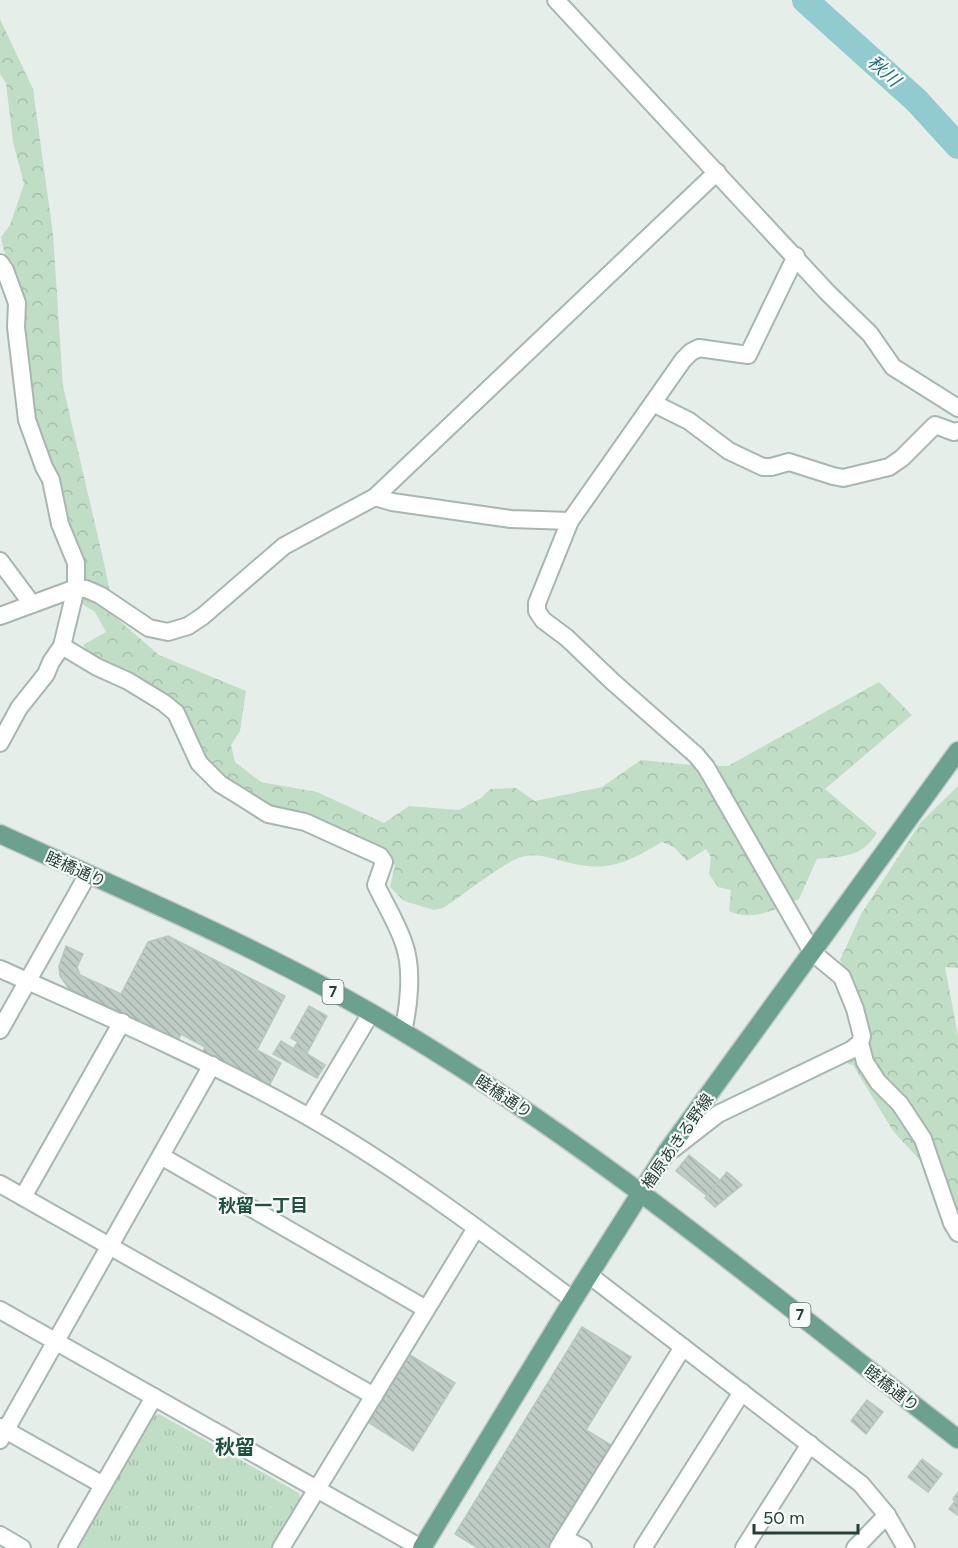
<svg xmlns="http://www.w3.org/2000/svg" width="958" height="1548" font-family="Figtree,'Noto Sans JP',sans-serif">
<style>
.forest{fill:url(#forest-crowns)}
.park{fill:url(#park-tufts)}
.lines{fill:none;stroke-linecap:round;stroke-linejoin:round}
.river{stroke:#91cbd0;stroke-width:26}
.building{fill:url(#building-back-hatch);stroke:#b8c8c0;stroke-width:1.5}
.minor-casing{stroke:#a8b6b1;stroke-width:20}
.major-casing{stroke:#c2cac7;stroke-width:21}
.minor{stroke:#fff;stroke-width:16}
.major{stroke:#6ca190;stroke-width:18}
.labels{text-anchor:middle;stroke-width:4.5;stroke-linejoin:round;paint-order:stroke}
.shield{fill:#f6faf8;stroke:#647871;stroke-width:1.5}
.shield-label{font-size:15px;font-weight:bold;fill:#254037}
.street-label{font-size:16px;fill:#254037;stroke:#f6faf8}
.water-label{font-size:18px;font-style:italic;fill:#21717a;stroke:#f6faf8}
.neighbourhood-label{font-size:18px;font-weight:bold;fill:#215142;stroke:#f6faf8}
.quarter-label{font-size:20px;font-weight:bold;fill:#215142;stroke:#f6faf8}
</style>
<defs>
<pattern id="forest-crowns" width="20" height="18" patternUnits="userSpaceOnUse" patternTransform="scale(1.5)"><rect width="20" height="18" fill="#c0dec6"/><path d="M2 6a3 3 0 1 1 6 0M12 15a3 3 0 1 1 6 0" fill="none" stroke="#a5c0ab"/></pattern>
<pattern id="park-tufts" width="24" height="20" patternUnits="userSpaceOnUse" patternTransform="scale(1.5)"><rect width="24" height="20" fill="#c0dec6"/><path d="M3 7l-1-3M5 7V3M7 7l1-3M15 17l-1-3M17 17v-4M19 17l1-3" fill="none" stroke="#a5c0ab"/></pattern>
<pattern id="building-back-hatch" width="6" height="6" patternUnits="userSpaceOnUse" patternTransform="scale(1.5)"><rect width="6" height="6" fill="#beccc5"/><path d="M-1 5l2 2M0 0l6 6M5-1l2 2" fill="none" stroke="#a3b0aa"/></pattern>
</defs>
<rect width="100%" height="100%" fill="#e6eeea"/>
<!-- forest -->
<g class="forest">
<path d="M0,19L33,89L53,234L63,386L104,563L115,617L159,655L246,691L240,731L231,745L235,762L261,782L317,792L384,823L409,806L459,810L481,798L490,789L516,788L535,801L602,787L641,760L691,765L728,766L879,682L912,715L825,789L877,833C861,858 844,856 817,859L799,899C776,909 753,922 729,911L731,890L718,887L709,874L711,857L706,849L687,861L675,848L662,842C626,863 608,873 566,862C554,859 538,853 525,856C507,859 462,896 443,908L434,910L404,901L390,887L395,865L330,826L274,809L209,773L171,702L95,662L83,645L106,632L95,612L82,604L76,543L37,421L19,289L4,251L1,237L10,225L24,184L13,142L6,83L0,74Z"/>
<path d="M958,786V968L945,967L958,1036V1242L927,1168L893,1131L853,1065L848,1064C845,1041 852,1038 865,1020L856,990L840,960L861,914L921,822Z"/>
</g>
<!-- park -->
<path class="park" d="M159,1414L299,1493L301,1503L274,1548H74L149,1417Z"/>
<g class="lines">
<!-- river -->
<path class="river" d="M805,0L917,101L958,146"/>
</g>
<!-- building -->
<g class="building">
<path d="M168,936L285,996L257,1050L281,1063L269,1086L203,1052L205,1047L181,1034L178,1041L75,993L67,986L60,976L59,966L66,946L83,954L77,967L80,975L121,994L148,942Z"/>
<path d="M309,1006L327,1016L307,1053L295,1046L298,1042L291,1038Z"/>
<path d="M281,1041L294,1049L295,1046L325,1065L317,1078L273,1054Z"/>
<path d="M689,1155L720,1180L707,1196L676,1171Z"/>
<path d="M727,1172L742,1185L715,1207L705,1198Z"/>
<path d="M582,1327L631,1357L586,1430L611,1445L547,1548H512L508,1546L507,1548H478L455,1534Z"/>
<path d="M410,1355L455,1383L413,1451L368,1422Z"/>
<path d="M867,1400L883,1412L866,1434L851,1421Z"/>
<path d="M922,1459L942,1474L928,1492L908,1477Z"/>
<path d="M958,1492V1515L949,1509L955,1501L953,1499Z"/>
</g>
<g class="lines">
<!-- minor casing -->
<g class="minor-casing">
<g id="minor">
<path d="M556,0L827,292L870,334L893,367L958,408"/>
<path d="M0,263L5,270L17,303L16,327L27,420L44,467L51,480L60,524L76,563V588L62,646L51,662L46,674L19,708L0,743"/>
<path d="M653,403L689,421L729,451L763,467H771L789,462L833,476L843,478L889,467L902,458L935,425L954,432L958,431"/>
<path d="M375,497L392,502L511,519L570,521"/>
<path d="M0,561L32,604"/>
<path d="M0,616L76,588L86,589L100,595L149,628L168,632L188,626L203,616L284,546L375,497L717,172"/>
<path d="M62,646L97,667L128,681L164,703L176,713L199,763L220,784L238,795L268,814L305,822L380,856L384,862L376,885C385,904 397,923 404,944C413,969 409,1006 403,1031"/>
<path d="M0,969C104,1015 208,1060 307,1116C401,1170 487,1235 573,1300"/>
<path d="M0,1030L88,874"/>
<path d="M860,1043L865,1062L878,1082L900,1104L923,1139L952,1223L958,1233"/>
<path d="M309,1117L371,1013"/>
<path d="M673,1149L718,1114L851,1050L860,1043L862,1036L855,1009L842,977L812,952L706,767L696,755L613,682L567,638L543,620L537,611V603L570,521L683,360L691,352L699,348L748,355L796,256"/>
<path d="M161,1156L426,1309"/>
<path d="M0,1184L374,1396"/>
<path d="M23,1197L122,1022"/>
<path d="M589,1275L861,1484L887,1515L906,1548"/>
<path d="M0,1310L421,1548"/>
<path d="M0,1427L103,1485"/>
<path d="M0,1440L212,1065"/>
<path d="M0,1535L22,1548"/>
<path d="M564,1538L583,1548"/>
<path d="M67,1548L154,1397"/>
<path d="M281,1548L476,1228"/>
<path d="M558,1548L683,1347"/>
<path d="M643,1548L742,1392"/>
<path d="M744,1548L810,1444"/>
<path d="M855,1548L887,1515"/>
</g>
</g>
<!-- major casing -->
<g class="major-casing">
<g id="major">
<path d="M0,834C135,896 273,953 400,1030C599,1149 775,1298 958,1439"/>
<path d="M422,1548L573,1300L666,1153L958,751"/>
</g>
</g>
<!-- minor -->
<use href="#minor" class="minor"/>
<!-- major -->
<use href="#major" class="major"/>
</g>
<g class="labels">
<!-- shield labels -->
<g class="shield">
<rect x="322.5" y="980" width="21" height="24" rx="4.5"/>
<rect x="789.5" y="1303" width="21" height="24" rx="4.5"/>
</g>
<g class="shield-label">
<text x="333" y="997">7</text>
<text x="800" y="1320">7</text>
</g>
<!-- street labels -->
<g class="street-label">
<text transform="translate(76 869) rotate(24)" y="6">睦橋通り</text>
<text transform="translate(504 1096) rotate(33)" y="6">睦橋通り</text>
<text transform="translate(677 1141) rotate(-55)" y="6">楢原あきる野線</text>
<text transform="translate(892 1388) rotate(38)" y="6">睦橋通り</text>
</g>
<!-- water labels -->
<g class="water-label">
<text transform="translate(884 71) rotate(42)" y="6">秋川</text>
</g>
<!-- neighbourhood labels -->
<g class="neighbourhood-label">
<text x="263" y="1212">秋留一丁目</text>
</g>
<!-- quarter labels -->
<g class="quarter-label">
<text x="235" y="1454">秋留</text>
</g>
</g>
<!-- scale -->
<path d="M754 1524v9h104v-9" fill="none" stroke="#254037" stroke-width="3"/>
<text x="763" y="1524" font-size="18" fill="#254037" stroke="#f6faf8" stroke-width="4.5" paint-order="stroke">50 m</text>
</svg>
